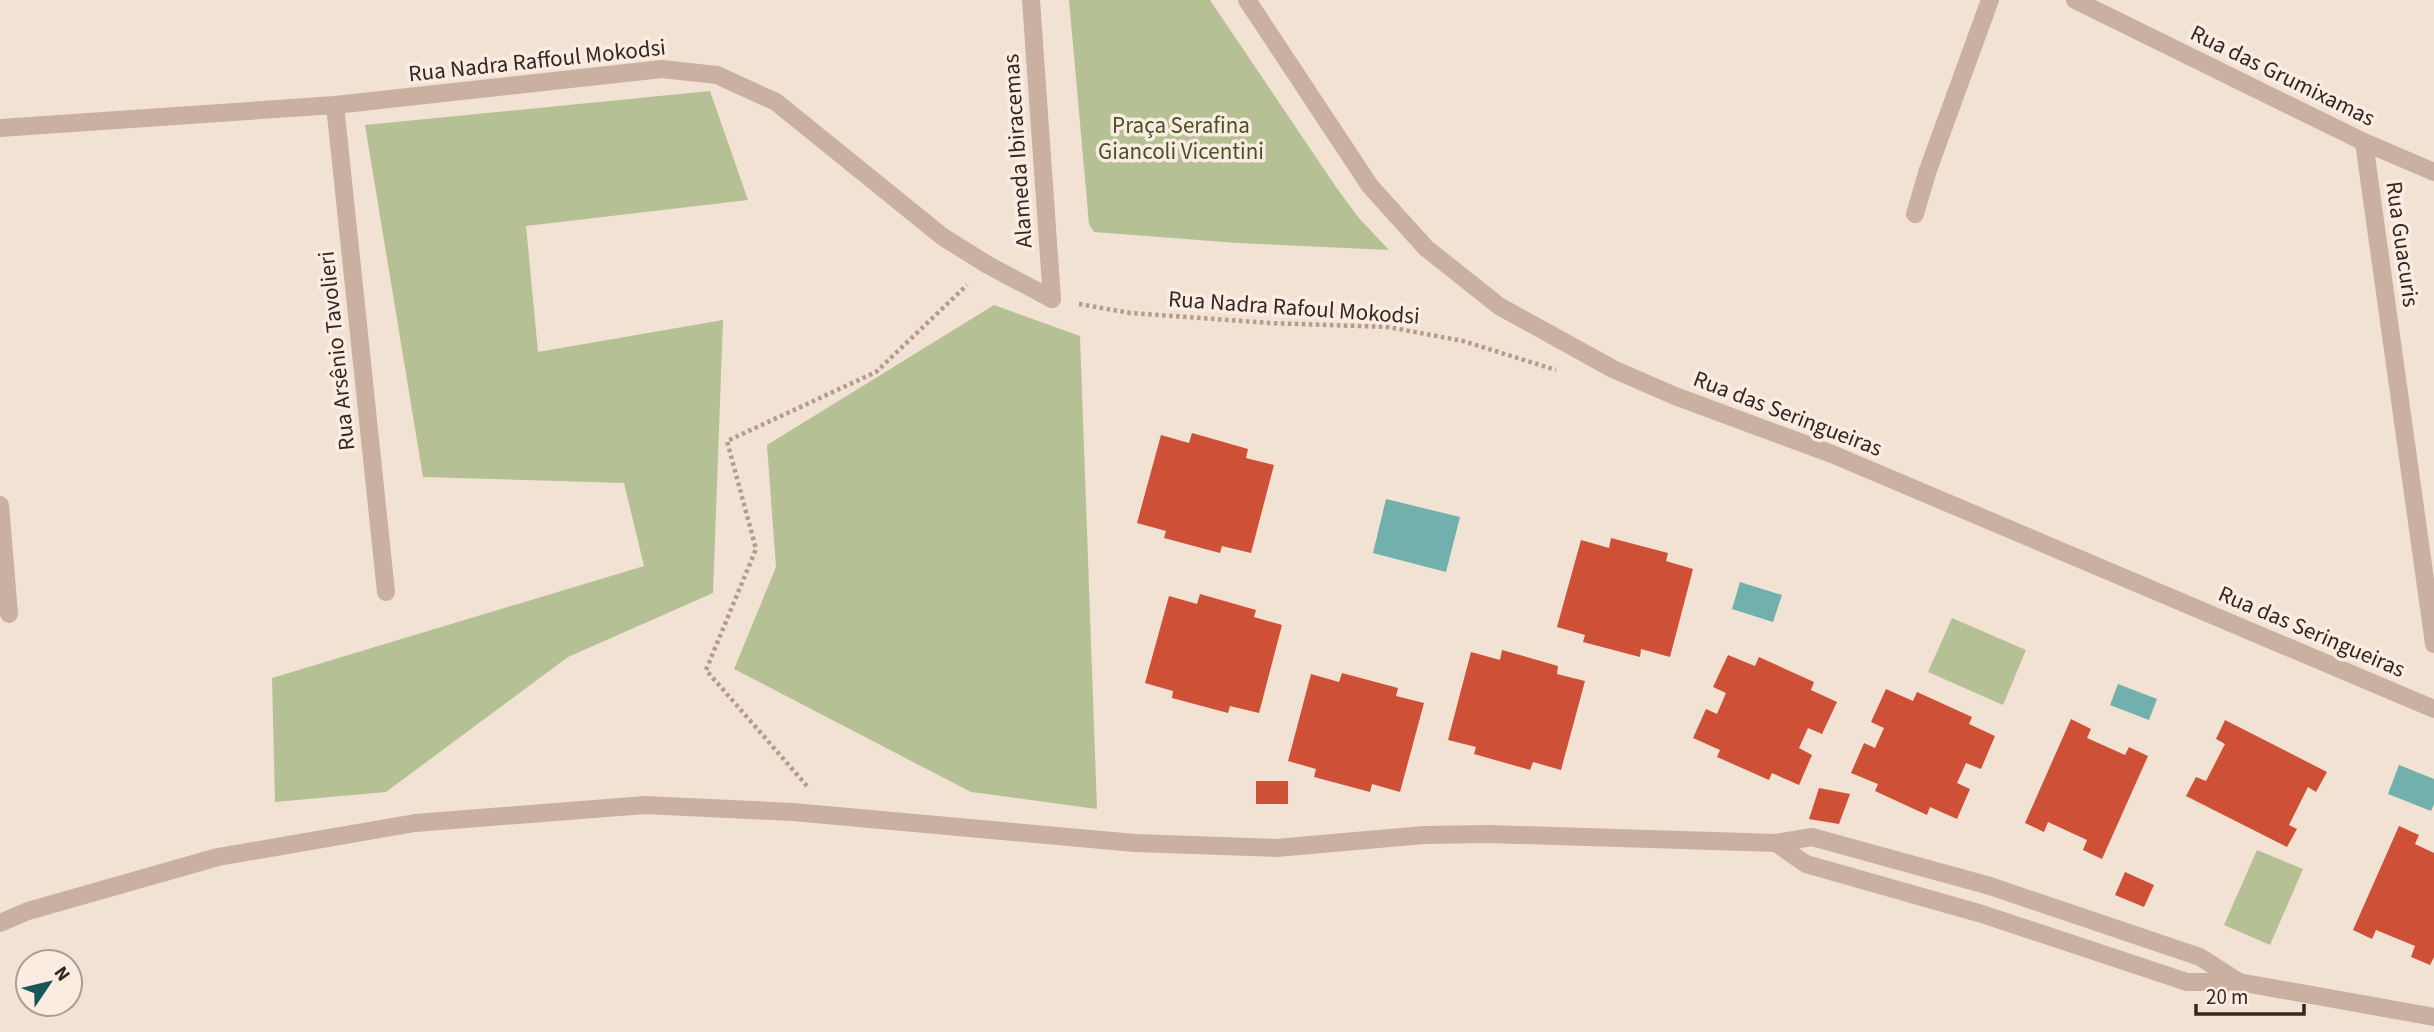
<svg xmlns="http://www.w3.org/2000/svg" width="2434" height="1032" font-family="'Source Sans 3',sans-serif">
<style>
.green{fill:#b5c194}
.water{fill:#72b0ae}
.building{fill:#ce5036}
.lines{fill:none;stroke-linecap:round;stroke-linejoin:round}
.path{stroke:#b69a8a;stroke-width:4.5;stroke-dasharray:3.5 3.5;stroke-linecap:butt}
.minor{stroke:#cab0a0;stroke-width:18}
.labels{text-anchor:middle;stroke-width:7;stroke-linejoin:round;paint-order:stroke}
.street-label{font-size:23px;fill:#332724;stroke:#faece0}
.park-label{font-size:23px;fill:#465326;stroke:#faece0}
</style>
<rect width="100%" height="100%" fill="#f2e2d4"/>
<!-- green -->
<g class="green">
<path d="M1069,0H1210L1336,187L1358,217L1389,250L1237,243L1094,232L1089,224Z"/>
<path d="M710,91L748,200L526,226L538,352L723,320L713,593L568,657L386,792L275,802L272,678L644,566L624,483L423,477L365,125Z"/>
<path d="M994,305L1080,336L1097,809L971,792L734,669L776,567L767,445Z"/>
<path d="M1952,618L2026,650L2003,705L1928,672Z"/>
<path d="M2257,850L2303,869L2270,945L2224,925Z"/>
</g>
<!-- water -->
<g class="water">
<path d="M1386,499L1460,517L1446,572L1373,553Z"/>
<path d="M1740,582L1782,595L1773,622L1732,609Z"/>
<path d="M2118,684L2157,699L2149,720L2110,705Z"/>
<path d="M2399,765L2434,779V804L2431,811L2388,794Z"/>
</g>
<!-- building -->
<g class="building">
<path d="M1192,433L1248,449L1246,458L1274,465L1251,553L1222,546L1220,553L1164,538L1166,531L1137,523L1161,435L1189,443Z"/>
<path d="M1611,538L1668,553L1666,561L1693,569L1670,657L1641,649L1640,657L1583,642L1585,635L1557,627L1581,540L1609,548Z"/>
<path d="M1200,594L1256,610L1254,617L1282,625L1259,713L1230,706L1228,713L1172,698L1173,691L1145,683L1169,596L1197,604Z"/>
<path d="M1502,650L1558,666L1557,674L1585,681L1561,770L1533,762L1530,770L1474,754L1476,747L1448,740L1471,652L1500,660Z"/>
<path d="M1728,655L1755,666L1759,657L1814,682L1811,690L1837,702L1822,734L1808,728L1799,748L1812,755L1799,785L1772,773L1769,780L1717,757L1720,750L1693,738L1706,709L1717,714L1726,693L1713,687Z"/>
<path d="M1342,673L1398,688L1396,696L1424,703L1400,792L1372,784L1370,792L1314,777L1316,769L1288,761L1311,674L1339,682Z"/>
<path d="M1886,689L1913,701L1917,692L1972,717L1969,724L1995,736L1981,769L1966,763L1957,783L1970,789L1957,819L1930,807L1927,815L1875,791L1878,784L1851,773L1864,743L1875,748L1884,728L1871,722Z"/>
<path d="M2071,719L2091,729L2087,738L2125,755L2129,747L2148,756L2102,859L2083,850L2087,840L2048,822L2044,832L2025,823Z"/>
<path d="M2225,720L2327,772L2316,792L2308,787L2289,825L2297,829L2287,847L2186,796L2196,777L2206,781L2225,744L2216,739Z"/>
<rect x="1256" y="781" width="32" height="23"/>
<path d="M1819,788L1850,794L1839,824L1809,819Z"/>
<path d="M2399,826L2419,835L2415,844L2434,853V957L2430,965L2411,957L2415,946L2376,930L2372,939L2353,930Z"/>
<path d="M2125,872L2154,885L2144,907L2115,895Z"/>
</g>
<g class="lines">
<!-- path -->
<g class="path">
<path d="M1079,304L1130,313L1269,323L1388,327L1463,341L1556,370"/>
<path d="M807,786L706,670L756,549L727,441L876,372L967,285"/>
</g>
<!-- minor -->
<g class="minor">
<path d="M1031,0L1052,299"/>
<path d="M1247,0L1370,186L1426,248L1499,306L1613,369L1675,396L1832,454L2434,709"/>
<path d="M2075,0L2364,142L2434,172"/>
<path d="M335,105L386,592"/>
<path d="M0,128L335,105L662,69L717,75L776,102L943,237L988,265L1052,299"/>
<path d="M2364,142L2434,644"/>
<path d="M1915,214L1928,170L1990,0"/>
<path d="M0,505L9,614"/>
<path d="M1776,843L1806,864L1982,914L2187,982H2239L2434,1017"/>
<path d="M0,923L28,911L218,857L415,823L645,805L793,812L1135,843L1276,848L1424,835L1489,834L1776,843L1812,837L1990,886L2200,957L2239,982"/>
</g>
</g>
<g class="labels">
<!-- street labels -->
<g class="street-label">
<text transform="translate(537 60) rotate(-6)" y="8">Rua Nadra Raffoul Mokodsi</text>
<text transform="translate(2283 75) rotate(26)" y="8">Rua das Grumixamas</text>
<text transform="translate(1017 151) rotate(-94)" y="8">Alameda Ibiracemas</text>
<text transform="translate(2403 244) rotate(82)" y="8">Rua Guacuris</text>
<text transform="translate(1294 307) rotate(4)" y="8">Rua Nadra Rafoul Mokodsi</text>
<text transform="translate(336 351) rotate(-96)" y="8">Rua Arsênio Tavolieri</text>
<text transform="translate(1788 413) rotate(21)" y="8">Rua das Seringueiras</text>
<text transform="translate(2312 631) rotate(23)" y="8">Rua das Seringueiras</text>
</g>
<!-- park labels -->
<g class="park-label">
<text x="1181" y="133">Praça Serafina<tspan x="1181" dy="26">Giancoli Vicentini</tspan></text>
</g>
</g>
<!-- north arrow -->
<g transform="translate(49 983) rotate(55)"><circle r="33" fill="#faece0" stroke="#aa9d95" stroke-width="2"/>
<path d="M0-5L12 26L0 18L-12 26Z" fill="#175656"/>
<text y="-10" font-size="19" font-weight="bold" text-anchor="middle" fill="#332724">N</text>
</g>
<!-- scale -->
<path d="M2196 1004v10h108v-10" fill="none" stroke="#332724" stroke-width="3.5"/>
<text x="2206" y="1004" font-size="21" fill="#332724" stroke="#faece0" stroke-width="5" paint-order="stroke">20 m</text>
</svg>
